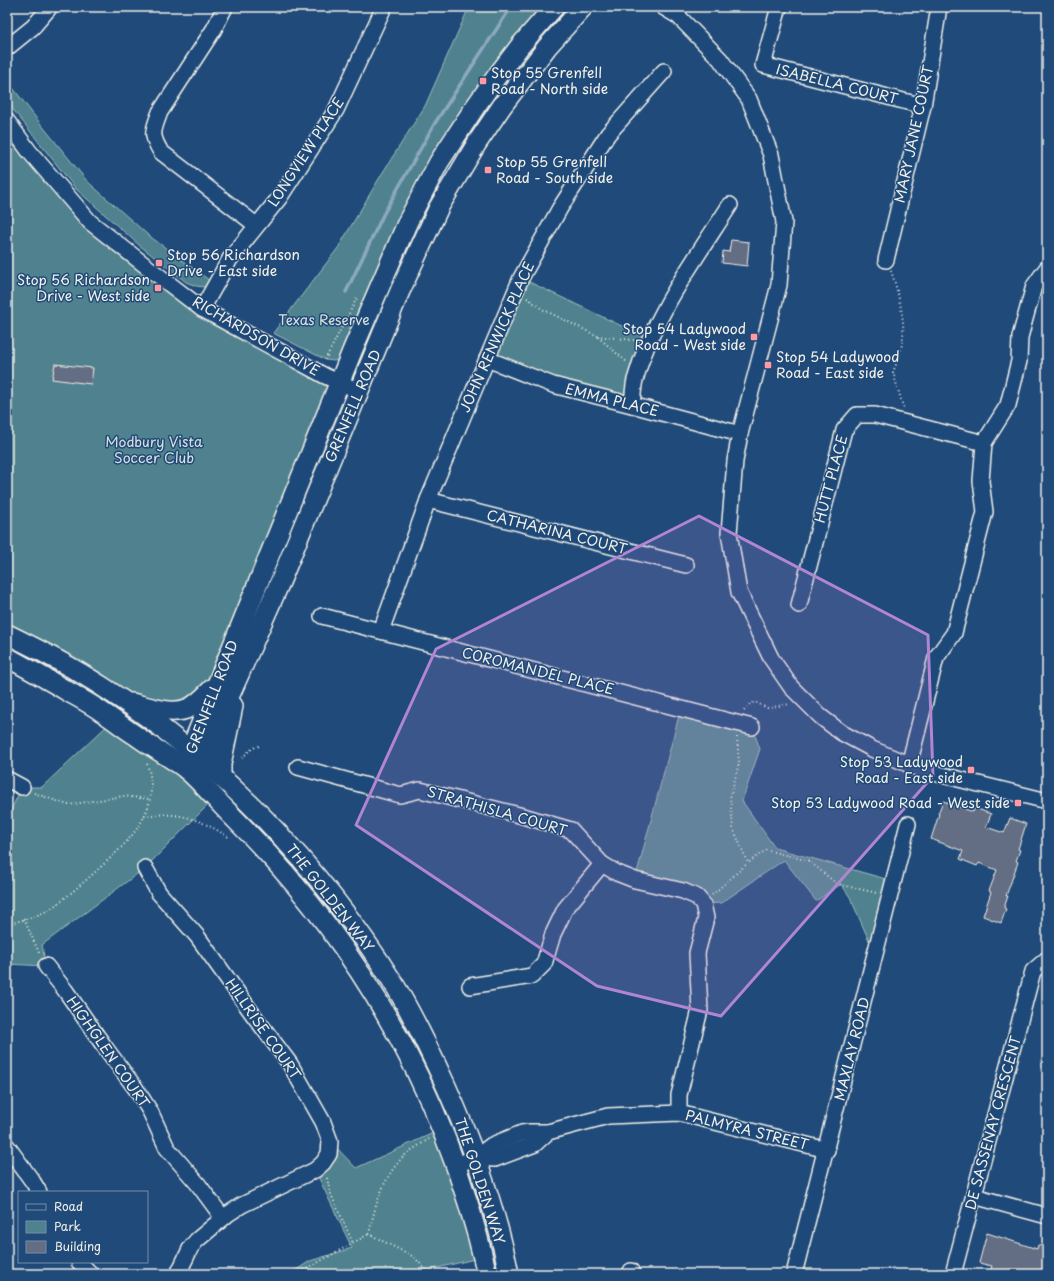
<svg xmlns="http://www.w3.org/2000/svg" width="1054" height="1281" font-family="'Playpen Sans',sans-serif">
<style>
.green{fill:#4f828e;stroke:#a2babb}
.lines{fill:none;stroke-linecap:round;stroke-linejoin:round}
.stream{stroke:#8da9bf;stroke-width:3.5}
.building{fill:#636d83;stroke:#f4f1e8}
.minor-casing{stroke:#f4f1e8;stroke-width:18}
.major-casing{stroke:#f4f1e8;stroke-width:22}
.path{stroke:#f4f1e8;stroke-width:2;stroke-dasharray:1 3;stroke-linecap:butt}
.minor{stroke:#1f4a7a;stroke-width:15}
.major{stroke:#1f4a7a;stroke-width:19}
.marked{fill:#b185d1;fill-opacity:0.2;stroke:#b185d1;stroke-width:3;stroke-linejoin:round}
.poi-dot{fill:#ff9aa2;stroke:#1f4a7a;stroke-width:1.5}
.labels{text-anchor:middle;stroke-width:3;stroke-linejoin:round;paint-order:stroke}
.poi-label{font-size:14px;fill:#f4f1e8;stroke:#1f4a7a;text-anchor:start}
.street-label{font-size:14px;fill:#f4f1e8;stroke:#1f4a7a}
.park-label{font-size:14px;fill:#dbe0da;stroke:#1f4a7a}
</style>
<rect width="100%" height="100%" fill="#1f4a7a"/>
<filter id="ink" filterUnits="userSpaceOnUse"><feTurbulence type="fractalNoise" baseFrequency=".025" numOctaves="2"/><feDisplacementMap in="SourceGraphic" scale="8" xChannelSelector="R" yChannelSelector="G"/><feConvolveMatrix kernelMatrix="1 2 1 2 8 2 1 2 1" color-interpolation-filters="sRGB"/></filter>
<g filter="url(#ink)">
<!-- green -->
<g class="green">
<path d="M469,7H546L493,71L342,358L334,361L326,360L273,333L338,248L383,172L425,106Z"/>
<path d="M7,80L36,118L87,181L148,235L213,283L204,287L196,286L186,282L139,245L76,189L7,102Z"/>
<path d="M7,121L90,222L202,309L339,382L217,684L190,707L120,698L7,634Z"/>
<path d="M521,278L649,339L632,405L487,359Z"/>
<path d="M681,708L752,727L760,749L742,801L775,848L893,881L871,945L850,897L841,884L816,901L784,860L721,903L703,904L635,880Z"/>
<path d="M113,720L215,798L145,868L42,945L46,966L7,964V818L22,787H42Z"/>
<path d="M442,1129L483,1257L412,1274H290L310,1261L352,1248L315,1170L330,1141L356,1168Z"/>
</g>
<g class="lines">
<!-- stream -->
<path class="stream" d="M346,292L384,213L435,123L511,7"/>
</g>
<!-- building -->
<g class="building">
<path d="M731,240L749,242L747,266L722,263L723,251L729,252Z"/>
<path d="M55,364L93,368L91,384L52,379Z"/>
<path d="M943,801L973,812L975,808L991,814L986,827L1004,833L1010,818L1026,824L1018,849L1020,850L1016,861L1018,862L1006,896H1008L1004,908L1006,909L1001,923L983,916L991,892L989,891L997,870L979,863L977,866L960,859L963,851L931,839L939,814H938Z"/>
<path d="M987,1233L1037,1249L1038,1245L1047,1247V1274H989L992,1266L979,1263Z"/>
</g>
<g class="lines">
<!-- minor casing -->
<g class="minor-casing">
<g id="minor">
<path d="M225,7L214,29L160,112C153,131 150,134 161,152L256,225"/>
<path d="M663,7L678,16L720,59L749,99L771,155L784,222L779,285L740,434L735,461L729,533L739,592L771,658L791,687L821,717L842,733L872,749L922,770L1047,801"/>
<path d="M779,7L763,65L923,106"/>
<path d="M7,48L33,27L50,7"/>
<path d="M7,121L29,151L90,222L146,266L202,309L325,376L359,391"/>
<path d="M886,260L923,106L939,7"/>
<path d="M202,309L230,259L280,197L336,110L384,7"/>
<path d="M487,359L553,385L632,405L740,434"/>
<path d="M632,405C633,397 633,388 635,380C653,316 694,261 730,205"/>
<path d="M428,500L686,565"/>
<path d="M799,605L844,430L857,415H875L984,443"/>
<path d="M322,616L752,727"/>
<path d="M381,631L428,500L521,278L560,208L608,134L664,71"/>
<path d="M909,765L936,658L954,633L985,512L981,481L984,443L1008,405L1019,361L1020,337L1034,286L1047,268"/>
<path d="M298,767L400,795L420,790L523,816L571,830L602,864L617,873L635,880L683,891L697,897L703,904L706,918L697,953L700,1010L679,1095V1113"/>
<path d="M7,779L22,787"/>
<path d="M145,868L159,893L197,936L252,1013L290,1064L323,1122L330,1141L329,1154L323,1163L315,1170L242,1205L228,1214L197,1240L191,1247L178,1274"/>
<path d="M46,966L65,990L104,1046L136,1089L150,1111L167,1148L198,1184L223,1218"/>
<path d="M470,986L532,976L544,964L553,934L565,909L602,864"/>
<path d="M7,1146L33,1182L39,1192"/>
<path d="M475,1158L495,1159L535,1144L548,1132"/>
<path d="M456,1165L475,1158L492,1145L522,1133L530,1132H548L608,1116L679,1113L827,1150"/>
<path d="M974,1196L1047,1216"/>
<path d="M79,1262L91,1274"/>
<path d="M630,1274L631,1271"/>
<path d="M794,1274L908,824"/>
<path d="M953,1274L1033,971L1047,959"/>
</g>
</g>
<!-- major casing -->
<g class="major-casing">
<g id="major">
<path d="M7,634C40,650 72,667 103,687C221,762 320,866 394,984C414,1017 430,1051 446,1086C473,1146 496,1209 509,1274"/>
<path d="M7,657C27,668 47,679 67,691C79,698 91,704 102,712C113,719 124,728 135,735C151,747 170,757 186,769C203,784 218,802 234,818C362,946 447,1098 487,1274"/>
<path d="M132,703C149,707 172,716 189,708C198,704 206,695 213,688"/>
<path d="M186,769L201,760L281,580L400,291L439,207L477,143L502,106L547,47L583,7"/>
<path d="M186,769L190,751L353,349L408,221L439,162L475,107L497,76L520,46L554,7"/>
<path d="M221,777V764L233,706"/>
</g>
</g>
<!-- path -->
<g class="path">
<path d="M891,271C897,288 905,318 903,336C902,349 898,360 893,372L904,410"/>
<path d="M527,298L542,309L597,336L634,340"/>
<path d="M598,337L628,363"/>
<path d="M325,360L357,298"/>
<path d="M744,711L750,704L755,702L767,708L790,704"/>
<path d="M737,737L739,763L730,798L733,828L748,863L766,850L809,861L837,884L877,893"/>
<path d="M242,758C248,752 252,747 261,746"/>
<path d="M34,793L68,805L124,796L149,799"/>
<path d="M144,816C180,811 200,819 230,838"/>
<path d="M712,895L748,863"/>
<path d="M24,919L40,955"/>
<path d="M7,925C21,920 37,917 50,909C65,899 79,886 93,874C127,843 165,812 146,761"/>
<path d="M429,1139C423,1143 416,1147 410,1151C385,1170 375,1205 369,1234L414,1257L430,1274"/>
<path d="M327,1178L330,1192L353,1243"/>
<path d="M423,1267L425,1274"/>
<path d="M297,1274L369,1234"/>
</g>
<!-- minor -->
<use href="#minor" class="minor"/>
<!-- major -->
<use href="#major" class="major"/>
</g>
</g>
<!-- marked area -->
<path class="marked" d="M699,516L928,635L933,776L721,1016L597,986L356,825L436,649Z"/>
<!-- markers -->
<g class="poi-dot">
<rect x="479" y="77" width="8" height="8" rx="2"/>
<rect x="484" y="166" width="8" height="8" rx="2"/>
<rect x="155" y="259" width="8" height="8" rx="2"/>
<rect x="154" y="284" width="8" height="8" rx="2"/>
<rect x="750" y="333" width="8" height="8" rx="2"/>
<rect x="764" y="361" width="8" height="8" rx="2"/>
<rect x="967" y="766" width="8" height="8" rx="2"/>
<rect x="1014" y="799" width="8" height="8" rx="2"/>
</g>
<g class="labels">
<!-- poi labels -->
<g class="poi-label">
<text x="491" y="78">Stop 55 Grenfell<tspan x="491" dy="16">Road - North side</tspan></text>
<text x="496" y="167">Stop 55 Grenfell<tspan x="496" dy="16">Road - South side</tspan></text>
<text x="167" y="260">Stop 56 Richardson<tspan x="167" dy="16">Drive - East side</tspan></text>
<text x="150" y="285" text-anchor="end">Stop 56 Richardson<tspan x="150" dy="16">Drive - West side</tspan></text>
<text x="746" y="334" text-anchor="end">Stop 54 Ladywood<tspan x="746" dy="16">Road - West side</tspan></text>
<text x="776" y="362">Stop 54 Ladywood<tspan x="776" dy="16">Road - East side</tspan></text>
<text x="963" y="767" text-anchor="end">Stop 53 Ladywood<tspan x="963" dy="16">Road - East side</tspan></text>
<text x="1010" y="808" text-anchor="end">Stop 53 Ladywood Road - West side</text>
</g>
<!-- street labels -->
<g class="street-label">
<text transform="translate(837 84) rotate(14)" y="5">ISABELLA COURT</text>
<text transform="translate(914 134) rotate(-78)" y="5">MARY JANE COURT</text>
<text transform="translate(306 152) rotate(-57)" y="5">LONGVIEW PLACE</text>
<text transform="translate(256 336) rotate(30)" y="5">RICHARDSON DRIVE</text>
<text transform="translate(497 337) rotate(-66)" y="5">JOHN RENWICK PLACE</text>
<text transform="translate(612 400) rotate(14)" y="5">EMMA PLACE</text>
<text transform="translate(353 406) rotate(-67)" y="5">GRENFELL ROAD</text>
<text transform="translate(831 479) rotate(-75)" y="5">HUTT PLACE</text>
<text transform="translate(557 532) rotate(14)" y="5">CATHARINA COURT</text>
<text transform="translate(538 671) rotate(14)" y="5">COROMANDEL PLACE</text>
<text transform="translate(212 697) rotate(-69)" y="5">GRENFELL ROAD</text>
<text transform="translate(497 811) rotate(16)" y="5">STRATHISLA COURT</text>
<text transform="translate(330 898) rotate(52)" y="5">THE GOLDEN WAY</text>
<text transform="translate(263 1029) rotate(55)" y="5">HILLRISE COURT</text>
<text transform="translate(852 1049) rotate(-76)" y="5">MAXLAY ROAD</text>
<text transform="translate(108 1052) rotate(55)" y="5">HIGHGLEN COURT</text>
<text transform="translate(993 1123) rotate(-75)" y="5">DE SASSENAY CRESCENT</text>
<text transform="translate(747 1130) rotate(14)" y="5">PALMYRA STREET</text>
<text transform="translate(480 1181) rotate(72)" y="5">THE GOLDEN WAY</text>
</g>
<!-- park labels -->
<g class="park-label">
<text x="324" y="325">Texas Reserve</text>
<text x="154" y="447">Modbury Vista<tspan x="154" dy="16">Soccer Club</tspan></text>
</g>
</g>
<!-- margin -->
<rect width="1054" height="1281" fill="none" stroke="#1f4a7a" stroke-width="24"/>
<rect x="12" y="12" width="1030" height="1257" fill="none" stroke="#f4f1e8" stroke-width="1.5" filter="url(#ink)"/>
<!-- legend -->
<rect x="18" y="1191" width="130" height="72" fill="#1f4a7a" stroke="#748da6"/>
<rect x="26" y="1204" width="20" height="6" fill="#1f4a7a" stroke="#748da6"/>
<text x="54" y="1211" font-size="12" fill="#f4f1e8">Road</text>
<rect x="26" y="1221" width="20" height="12" fill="#4f828e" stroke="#748da6"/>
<text x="54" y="1231" font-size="12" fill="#f4f1e8">Park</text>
<rect x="26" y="1241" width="20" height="12" fill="#636d83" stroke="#748da6"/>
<text x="54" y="1251" font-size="12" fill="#f4f1e8">Building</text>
</svg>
